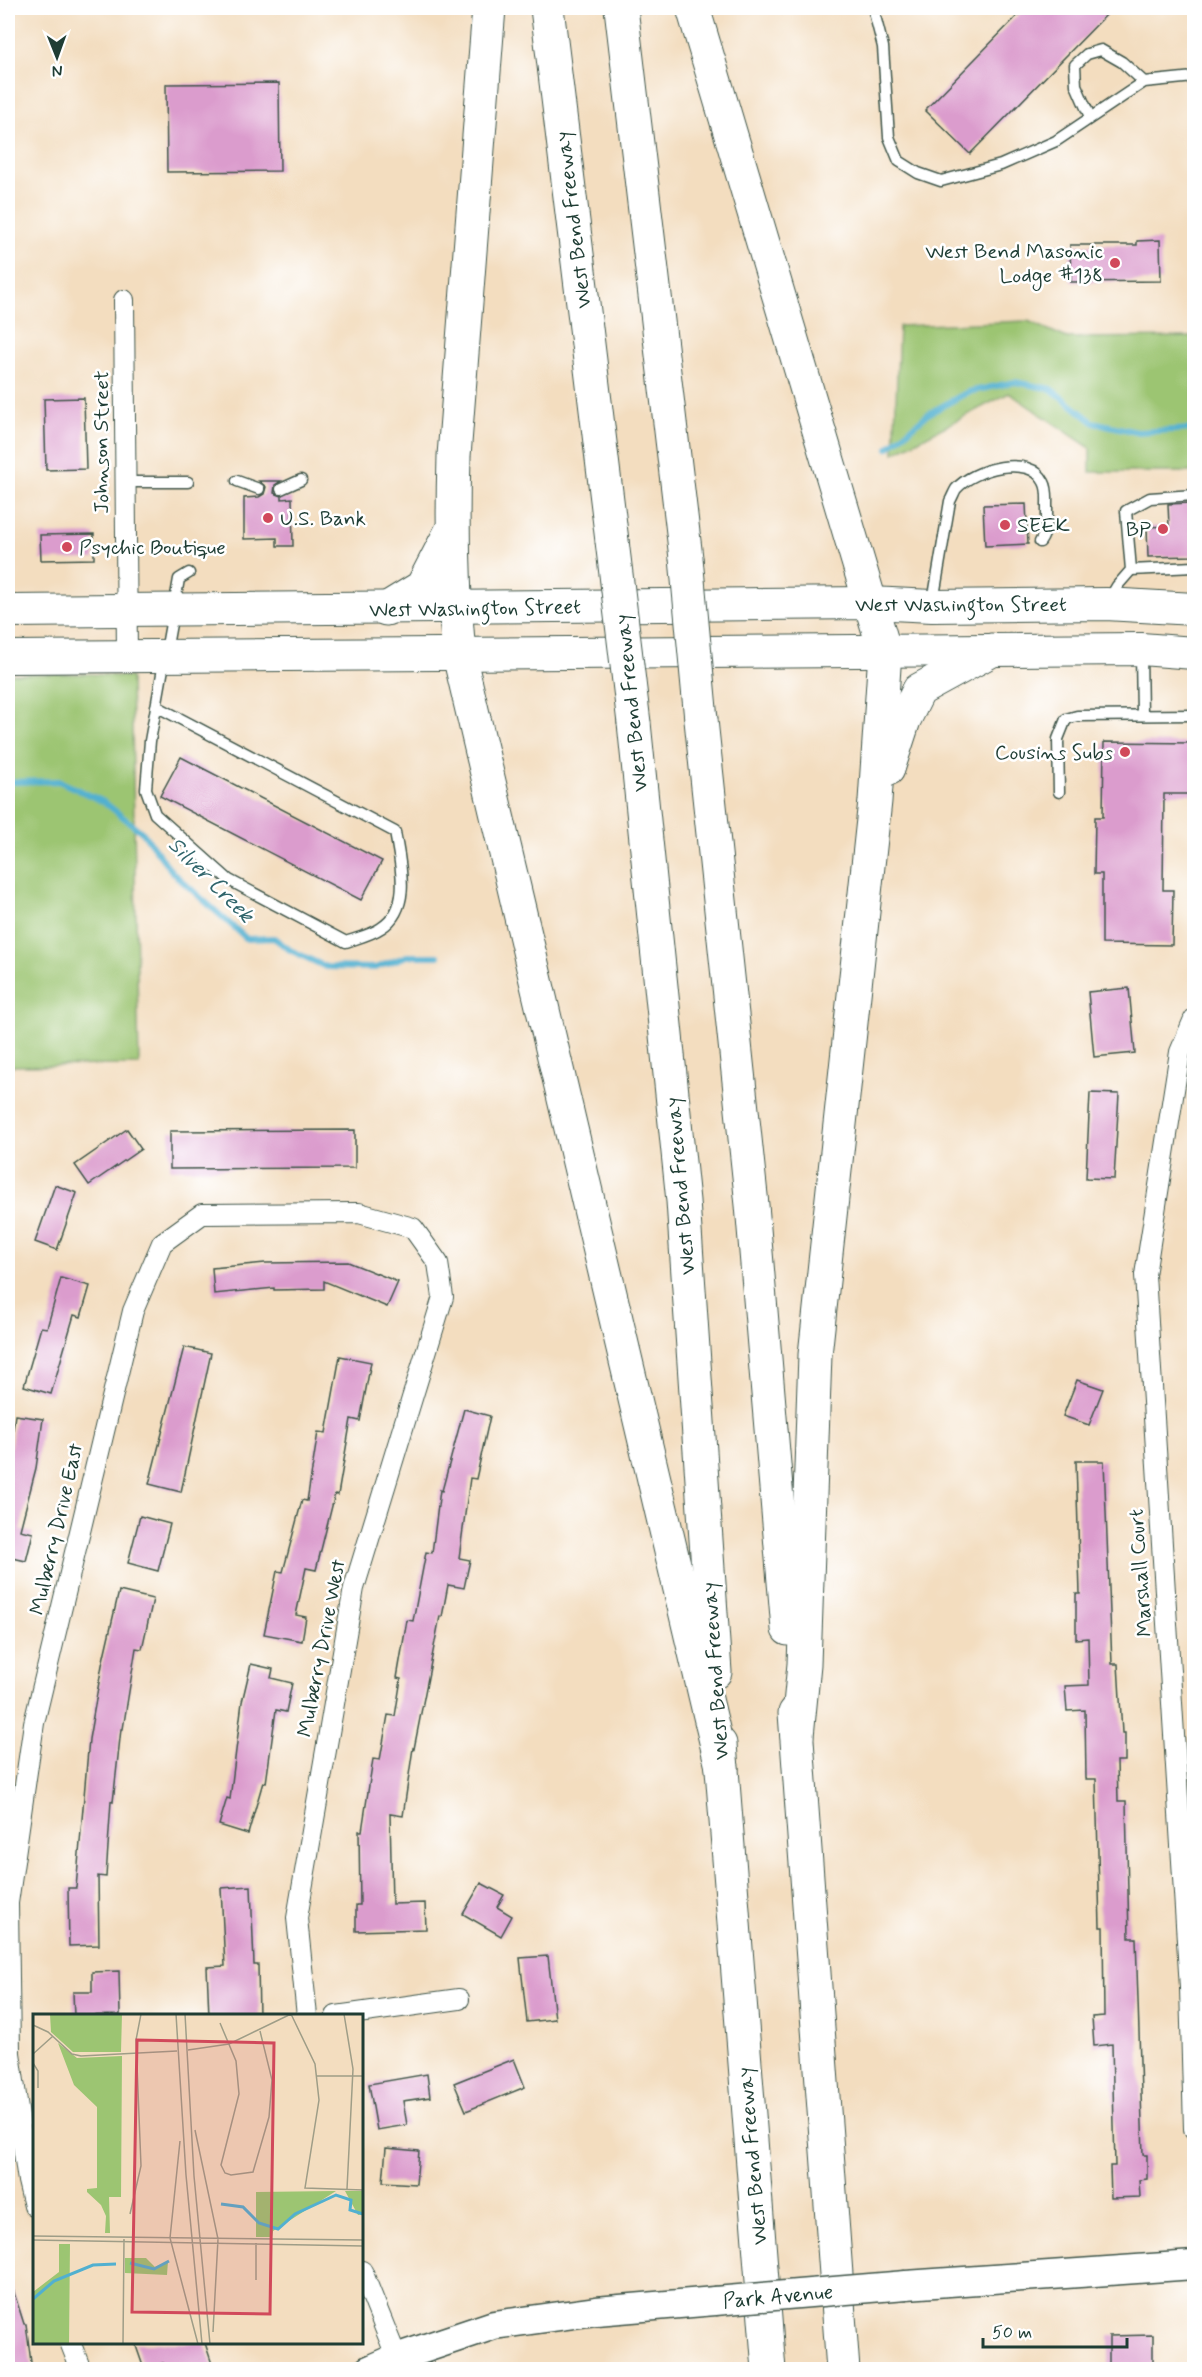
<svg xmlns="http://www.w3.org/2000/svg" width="1202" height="2377" font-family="Mynerve,sans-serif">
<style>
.green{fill:#9cc572;stroke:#5e8153;stroke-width:1.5}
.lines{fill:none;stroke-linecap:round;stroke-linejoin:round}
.stream{stroke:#51b0d0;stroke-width:6}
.building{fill:#db9ccd}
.lane-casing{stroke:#3f5549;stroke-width:13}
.street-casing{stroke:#3f5549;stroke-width:22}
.secondary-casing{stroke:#3f5549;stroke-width:31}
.primary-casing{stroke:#3f5549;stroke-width:34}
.highway-casing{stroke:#3f5549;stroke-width:35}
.lane{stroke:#fff;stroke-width:10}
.street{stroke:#fff;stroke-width:20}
.secondary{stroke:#fff;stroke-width:28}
.primary{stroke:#fff;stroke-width:32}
.highway{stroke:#fff;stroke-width:33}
.secondary-bridge-casing{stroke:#3f5549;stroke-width:31;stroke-linecap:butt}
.highway-bridge-casing{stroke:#3f5549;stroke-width:35;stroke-linecap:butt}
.secondary-bridge{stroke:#fff;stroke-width:28}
.highway-bridge{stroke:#fff;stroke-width:33}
.poi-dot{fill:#d1495b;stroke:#fff;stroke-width:2}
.labels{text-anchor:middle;stroke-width:5;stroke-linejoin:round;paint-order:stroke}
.street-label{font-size:21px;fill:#1f3d34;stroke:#fff}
.poi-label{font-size:21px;fill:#1f3d34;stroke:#fff;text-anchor:end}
.water-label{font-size:22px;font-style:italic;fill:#30656b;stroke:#fff}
.inset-river{fill:none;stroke:#51b0d0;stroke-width:3}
.inset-road{fill:none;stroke:#9e9d87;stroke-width:1.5}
.view{fill:#d1495b;fill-opacity:0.15;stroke:#d1495b;stroke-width:3}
.inset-edge{fill:none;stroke:#1f3d34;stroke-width:3}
</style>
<rect width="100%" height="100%" fill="#fff"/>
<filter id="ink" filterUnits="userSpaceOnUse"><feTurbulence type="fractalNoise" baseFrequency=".0167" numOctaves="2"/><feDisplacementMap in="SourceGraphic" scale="12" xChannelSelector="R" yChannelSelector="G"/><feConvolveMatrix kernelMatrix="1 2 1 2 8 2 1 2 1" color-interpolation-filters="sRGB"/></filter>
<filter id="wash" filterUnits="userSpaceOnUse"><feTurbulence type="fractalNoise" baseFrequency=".008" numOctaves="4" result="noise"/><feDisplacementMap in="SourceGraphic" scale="24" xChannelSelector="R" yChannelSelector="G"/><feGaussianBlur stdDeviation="1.35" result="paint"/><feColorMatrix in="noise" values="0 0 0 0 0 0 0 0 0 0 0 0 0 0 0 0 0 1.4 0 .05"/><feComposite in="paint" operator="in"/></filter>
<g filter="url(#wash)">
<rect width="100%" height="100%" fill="#f3ddbf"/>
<!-- green -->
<g class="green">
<path d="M1028,321L1067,338L1194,337V472H1090V448L1009,393L894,453L899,326Z"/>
<path d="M8,674H91L131,677L139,1065L8,1066Z"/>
</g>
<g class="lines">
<!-- stream -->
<g class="stream">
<path d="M888,448L928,414L968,392L1015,382L1051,389L1093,422L1137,432L1194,429"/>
<path d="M8,782L59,781L104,802L143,833L173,873L247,939L274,938L290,950L326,967L375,968L407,956H438"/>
</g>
</g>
<g id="blocks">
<!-- building -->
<g class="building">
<path d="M1025,8H1113L970,154L925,110Z"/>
<path d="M279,83L280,171L167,172L166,84Z"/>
<path d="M1160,240L1161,281L1071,282L1070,245H1137V241Z"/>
<path d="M84,398L86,469L46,470L44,399Z"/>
<path d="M259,481H281L275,485L274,493L282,496V499L292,498L293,546H277V538L244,539V498L259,497L264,494L266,487Z"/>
<path d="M1191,503L1192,526H1194V556L1148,557L1147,527L1169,526L1168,504Z"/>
<path d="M1026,504L1028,544L985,546L983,505Z"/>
<path d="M94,534V559L41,560L40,535Z"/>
<path d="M1104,742L1194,743V794H1164L1163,890H1173L1172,945L1102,944V874H1094L1095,817H1103Z"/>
<path d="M181,757L382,861L361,900L160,796Z"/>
<path d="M1129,988L1135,1053L1094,1057L1088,992Z"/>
<path d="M1090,1093L1119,1094L1114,1179L1086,1178Z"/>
<path d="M127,1129L141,1149L89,1185L75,1165Z"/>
<path d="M355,1130V1168L170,1169V1131Z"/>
<path d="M55,1185L77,1193L57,1250L35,1242Z"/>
<path d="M348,1262L398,1282L387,1307L324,1281V1289L274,1290V1288L214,1294L212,1268L265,1263Z"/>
<path d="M61,1278L90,1286L81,1317L74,1315L51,1394L24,1386L41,1327L47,1328Z"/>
<path d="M184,1347L211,1353L181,1492L149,1484Z"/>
<path d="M340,1356L371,1362L360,1421L351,1419L338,1495L335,1494L316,1570L306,1568L296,1615L306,1617L302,1641L264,1634L277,1571L283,1572L302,1500L307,1501L318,1432L326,1433Z"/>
<path d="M1077,1380L1103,1389L1089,1425L1063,1416Z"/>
<path d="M464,1409L490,1416L476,1479L470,1478L459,1558L470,1560L464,1588L448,1585L442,1617L440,1616L414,1749L413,1748L403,1816L390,1814L392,1904L425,1903L426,1929L356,1931V1905H360L359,1831H362L373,1759L380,1760L388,1715L395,1716L401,1679L397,1678L407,1620L413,1621L426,1552L432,1553L440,1490L442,1491Z"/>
<path d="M15,1415L43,1419L36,1468L20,1530L33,1533L26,1561L8,1557V1467Z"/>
<path d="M1076,1461H1104L1112,1664H1118L1122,1733H1125V1761H1117L1118,1801H1126L1129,1938H1136L1143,2155H1147V2179L1139,2180L1140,2197L1111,2198L1110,2166H1115L1112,2044L1094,2046L1092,2017L1104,2016L1103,1927H1100L1096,1779H1086L1085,1710L1067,1711L1065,1686L1089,1685L1088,1638L1076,1639V1594H1080Z"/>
<path d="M140,1516L170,1524L158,1571L128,1563Z"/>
<path d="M119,1591L153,1599L142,1649L136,1648L123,1729H121L113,1802L111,1801L106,1877L98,1876L99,1945L69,1946L68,1888H76L89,1739L102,1665Z"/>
<path d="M251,1664L273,1669L271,1678L292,1683L286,1712L276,1710L266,1783L263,1782L248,1834L219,1825L227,1798L230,1799L242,1702Z"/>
<path d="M481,1883L504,1895L497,1907L512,1916L501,1936L463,1914Z"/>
<path d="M251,1886L254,1965H258L259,2016H209L207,1967L225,1966L221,1888Z"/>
<path d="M548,1956L555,2019L527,2022L520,1958Z"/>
<path d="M119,1971L120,2015L74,2016L73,1992H92V1972Z"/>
<path d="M514,2059L525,2087L466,2111L454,2083Z"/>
<path d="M427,2074L430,2097L403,2101L407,2125L377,2130L369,2084Z"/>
<path d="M386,2148L419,2151L416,2184L383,2182Z"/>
<path d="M11,2283L24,2324H26L32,2370H8V2284Z"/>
<path d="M1153,2335V2370H1109V2336Z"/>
<path d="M135,2343H205L213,2367L205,2370H165L163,2363L144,2369Z"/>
</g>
</g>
</g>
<g filter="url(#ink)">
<use href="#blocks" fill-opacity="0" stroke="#3f5549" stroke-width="1.5"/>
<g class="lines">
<!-- lane casing -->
<g class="lane-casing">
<g id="lane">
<path d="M873,8L883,47L889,137L899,161L918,173L941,181L1001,165L1056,141L1144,82L1194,77"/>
<path d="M1090,117L1076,85L1075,65L1087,54L1101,50L1122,62L1144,82"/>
<path d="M237,481L259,489"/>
<path d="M125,482H188"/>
<path d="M281,489L301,480"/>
<path d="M1131,570L1194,567"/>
<path d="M1108,601L1117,586L1131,570L1126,511L1150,498L1194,495"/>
<path d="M933,602L950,501C952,498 954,492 956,489C973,469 1030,453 1044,482C1048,489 1047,498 1047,505C1047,519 1048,530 1040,542"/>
<path d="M1141,653L1142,715"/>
<path d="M156,706L395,832C400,863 413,908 381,928C371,935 357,938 346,942L229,880L155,814L146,789L150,741L179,579L189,573"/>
<path d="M1059,792L1058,739L1066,719L1077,716L1194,715"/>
</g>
</g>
<!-- street casing -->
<g class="street-casing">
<g id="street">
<path d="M124,300L127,656"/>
<path d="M1194,1019L1180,1052L1145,1275L1190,1988L1194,2129"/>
<path d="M336,2016L459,1999"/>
<path d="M34,2206L28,2181L10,2053L8,1903L34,1723L133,1311L162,1243L202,1214L359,1213L413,1228L438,1263L443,1297L354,1588L297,1918L307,2016"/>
<path d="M362,2271L401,2368"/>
<path d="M70,2342L81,2370"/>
</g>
</g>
<!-- secondary casing -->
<g class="secondary-casing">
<g id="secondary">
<path d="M906,2285L1194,2265"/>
<path d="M369,2370L396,2358L494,2325L596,2311L715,2301"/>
</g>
</g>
<!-- primary casing -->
<g class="primary-casing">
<g id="primary">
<path d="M8,611L871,603L932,606L1106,604L1194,609"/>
<path d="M8,657L1141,649L1194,653"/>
</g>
</g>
<!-- highway casing -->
<g class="highway-casing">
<g id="highway">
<path d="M489,8L454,456C452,523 453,588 459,655L722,1767"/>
<path d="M547,8L612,541"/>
<path d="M621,8L686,558"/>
<path d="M693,8L885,652L875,801L815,1355L804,1664L797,1736"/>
<path d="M386,609L422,587L450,533"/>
<path d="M701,720L752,1205L788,1629"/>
<path d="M634,723L683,1201L715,1672"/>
<path d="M888,769L904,720L919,690L992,650"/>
<path d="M795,1713L843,2370"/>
<path d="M720,1744L769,2370"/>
</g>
</g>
<!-- lane -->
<use href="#lane" class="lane"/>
<!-- street -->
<use href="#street" class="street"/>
<!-- secondary -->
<use href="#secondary" class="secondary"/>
<!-- primary -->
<use href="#primary" class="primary"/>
<!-- highway -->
<use href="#highway" class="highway"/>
<!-- secondary-bridge casing -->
<g class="secondary-bridge-casing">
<path id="secondary-bridge" d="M715,2301L906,2285"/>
</g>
<!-- highway-bridge casing -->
<g class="highway-bridge-casing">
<g id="highway-bridge">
<path d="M612,541L634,723"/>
<path d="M686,558L701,720"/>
</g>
</g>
<!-- secondary-bridge -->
<use href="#secondary-bridge" class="secondary-bridge"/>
<!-- highway-bridge -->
<use href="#highway-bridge" class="highway-bridge"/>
</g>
</g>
<!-- markers -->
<g class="poi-dot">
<circle cx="1115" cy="263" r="6"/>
<circle cx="268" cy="518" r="6"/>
<circle cx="1005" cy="525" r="6"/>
<circle cx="1163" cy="529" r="6"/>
<circle cx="67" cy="547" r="6"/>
<circle cx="1125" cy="752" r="6"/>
</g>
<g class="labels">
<!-- street labels -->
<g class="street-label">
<text transform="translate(573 220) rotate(-97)" y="7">West Bend Freeway</text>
<text transform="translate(101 442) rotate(-90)" y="7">Johnson Street</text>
<text x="961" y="611">West Washington Street</text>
<text transform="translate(475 608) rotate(-1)" y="7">West Washington Street</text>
<text transform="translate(631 703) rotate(-96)" y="7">West Bend Freeway</text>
<text transform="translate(680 1186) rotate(-95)" y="7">West Bend Freeway</text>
<text transform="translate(56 1529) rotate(-77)" y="7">Mulberry Drive East</text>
<text transform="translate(1140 1573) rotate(-94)" y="7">Marshall Court</text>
<text transform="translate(321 1648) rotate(-79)" y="7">Mulberry Drive West</text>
<text transform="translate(715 1671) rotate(-94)" y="7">West Bend Freeway</text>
<text transform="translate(752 2156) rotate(-95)" y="7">West Bend Freeway</text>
<text transform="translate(778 2296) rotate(-5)" y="7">Park Avenue</text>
</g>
<!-- poi labels -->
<g class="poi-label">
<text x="1103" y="258">West Bend Masonic<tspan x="1103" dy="24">Lodge #138</tspan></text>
<text x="280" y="525" text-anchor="start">U.S. Bank</text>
<text x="1017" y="532" text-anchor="start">SEEK</text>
<text x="1151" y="536">BP</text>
<text x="79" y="554" text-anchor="start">Psychic Boutique</text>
<text x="1113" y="759">Cousins Subs</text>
</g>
<!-- water labels -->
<g class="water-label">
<text transform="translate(212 879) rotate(45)" y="8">Silver Creek</text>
</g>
</g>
<!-- overview -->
<g transform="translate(33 2014)">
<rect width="330" height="330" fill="#f3ddbf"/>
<path d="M17,0H89L88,38H40L18,18ZM25,29L44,44L89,42L88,183H76L77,219H72L73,202L68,191L54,178V175L64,174V93L41,71ZM303,177L240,217L239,223H223V178ZM312,177H330V200L325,201ZM26,230H37L36,330H0V278L26,258ZM92,244H113L122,253L135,247L134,261L92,259Z" fill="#9cc572"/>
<path class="inset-river" d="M188,190L210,193L226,209L245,215L262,200L303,181L318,186L317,196L330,200M97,249L121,255L136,247M0,285L21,267L60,251L83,250"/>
<path class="inset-road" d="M143,0L153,161L169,330M152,0L161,162L177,330M258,0L282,50L286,86L272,174L330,176M311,0L320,55L314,175M187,9L203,47L206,80L188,151L192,159L198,161L220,158L236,103L239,66L227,17M0,11L15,18L39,40L48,42L144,37M155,36L196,30L258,0M0,40L20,22M0,49L5,57V74M284,62H330M162,116L185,225L180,318M147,127L137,224L165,330M97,200L108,152L103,26L108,0M0,222L330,226M0,226L330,232M223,266V229M90,330L91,225"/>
<path class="view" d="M104,26L241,29L237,300L99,298Z"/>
<rect width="330" height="330" class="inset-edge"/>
</g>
<!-- margin -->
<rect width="1202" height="2377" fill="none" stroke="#fff" stroke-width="30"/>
<!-- north arrow -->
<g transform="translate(57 57) rotate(179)" stroke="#ffffff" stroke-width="4.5" paint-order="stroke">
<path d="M0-4.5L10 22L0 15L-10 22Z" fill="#1f3d34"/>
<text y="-9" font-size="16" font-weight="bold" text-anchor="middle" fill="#1f3d34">N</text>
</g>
<!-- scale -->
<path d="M983 2338v9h144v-9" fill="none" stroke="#1f3d34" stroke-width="3"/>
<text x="992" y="2338" font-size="18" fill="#1f3d34" stroke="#ffffff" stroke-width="4.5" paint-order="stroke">50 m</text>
</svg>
